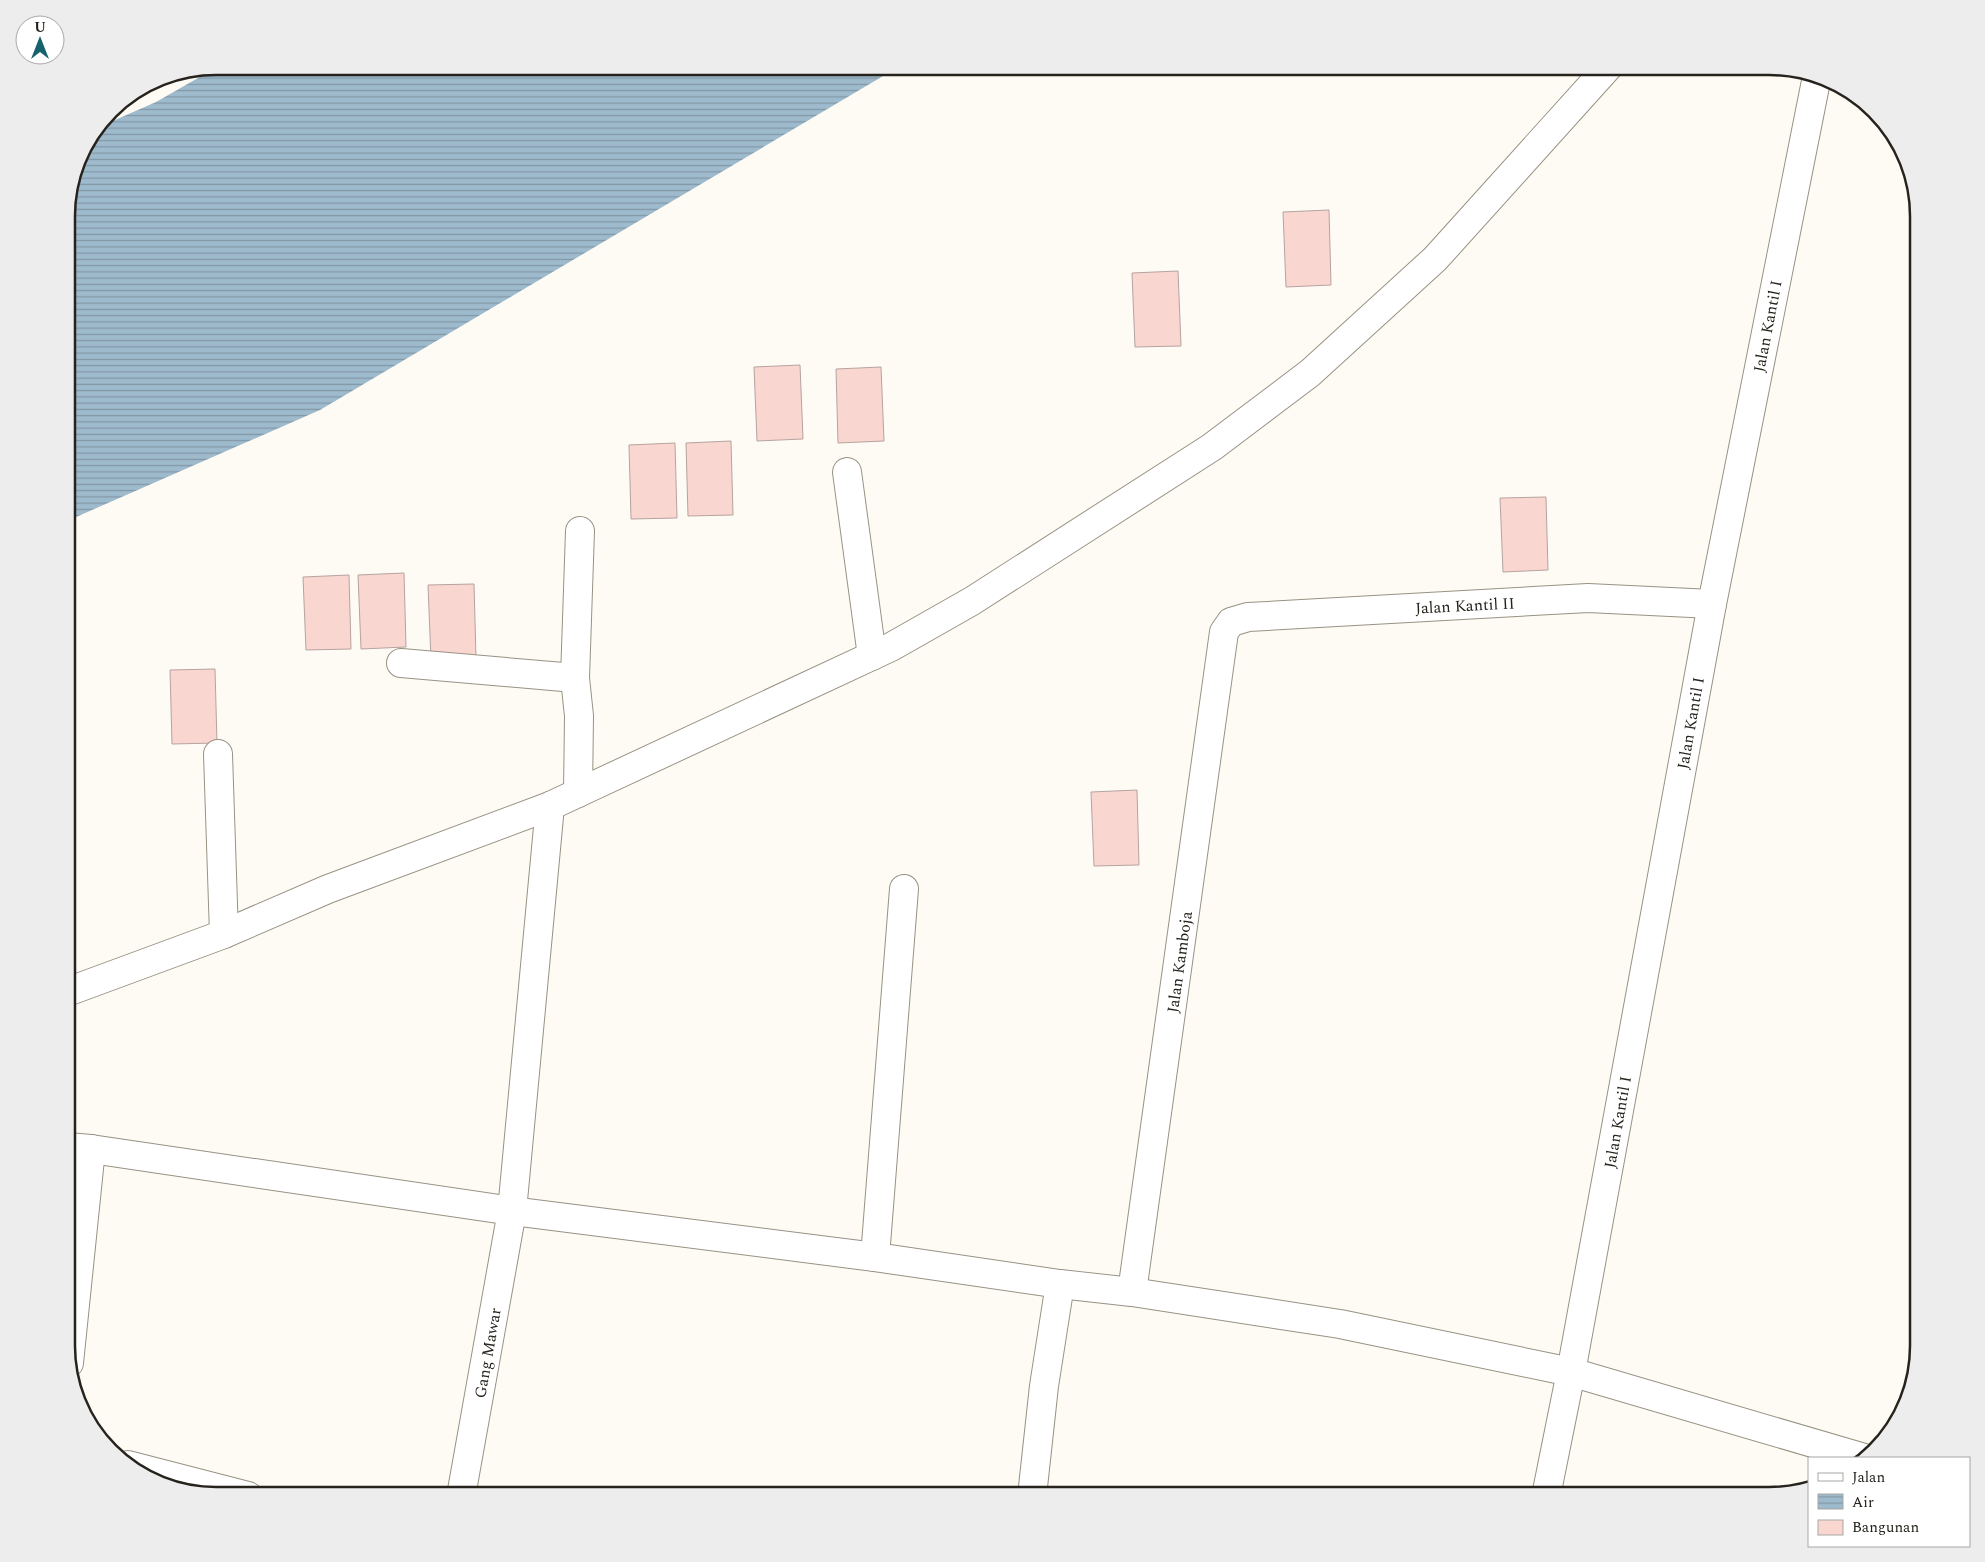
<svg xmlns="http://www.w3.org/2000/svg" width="1985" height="1562" font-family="Spectral,serif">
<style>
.water{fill:url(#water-rules)}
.building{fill:#fad6d0;stroke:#b6a39f}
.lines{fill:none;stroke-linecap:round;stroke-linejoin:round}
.minor-casing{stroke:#989283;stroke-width:30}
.minor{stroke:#fff;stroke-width:28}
.labels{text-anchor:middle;stroke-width:5;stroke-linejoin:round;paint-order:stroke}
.street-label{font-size:16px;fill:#26231d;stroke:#fff}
.rim{fill:none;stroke:#26231d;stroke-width:2.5}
</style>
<defs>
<pattern id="water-rules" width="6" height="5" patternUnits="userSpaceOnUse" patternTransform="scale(1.25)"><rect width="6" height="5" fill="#9ebacd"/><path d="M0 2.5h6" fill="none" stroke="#8197a6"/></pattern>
</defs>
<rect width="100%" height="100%" fill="#fefbf5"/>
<!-- water -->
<path class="water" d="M219,66H900L320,410L67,521V206L82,150L99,127L156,102Z"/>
<!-- building -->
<g class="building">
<path d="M1329,210L1331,285L1286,287L1283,212Z"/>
<path d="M1178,271L1181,346L1135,347L1132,273Z"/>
<path d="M800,365L803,439L757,441L754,367Z"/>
<path d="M881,367L884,441L838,443L836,369Z"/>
<path d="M731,441L733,515L688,516L686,443Z"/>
<path d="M675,443L677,518L631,519L629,445Z"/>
<path d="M1546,497L1548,570L1503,572L1500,498Z"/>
<path d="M404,573L406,647L361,649L358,575Z"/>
<path d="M349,575L351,649L306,650L303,577Z"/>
<path d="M474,584L476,658L431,660L428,585Z"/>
<path d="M215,669L217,743L172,744L170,670Z"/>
<path d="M1137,790L1139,865L1094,866L1091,792Z"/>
</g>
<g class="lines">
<!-- minor casing -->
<g class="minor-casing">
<g id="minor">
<path d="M847,472L872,656"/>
<path d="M401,663L575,678"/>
<path d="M218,754L224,934"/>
<path d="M578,793L579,716L575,678L580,531"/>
<path d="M67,992L224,934L328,889L550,806L891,647L972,601L1212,447L1310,373L1435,259L1609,66"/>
<path d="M67,1147L91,1149L512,1211L875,1257L1060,1284L1132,1292L1340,1324L1571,1372L1864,1458"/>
<path d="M875,1257L904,889"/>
<path d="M1132,1292L1224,632L1231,622L1248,617L1588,598L1712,604"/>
<path d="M69,1363L91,1149"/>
<path d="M128,1465L248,1496"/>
<path d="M461,1496L512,1211L550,806"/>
<path d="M1032,1496L1044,1386L1060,1284"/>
<path d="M1546,1496L1571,1372L1712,604L1817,76"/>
</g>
</g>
<!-- minor -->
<use href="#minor" class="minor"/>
</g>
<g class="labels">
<!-- street labels -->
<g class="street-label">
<text transform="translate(1767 326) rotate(-79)" y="6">Jalan Kantil I</text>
<text transform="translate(1465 605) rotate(-3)" y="6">Jalan Kantil II</text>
<text transform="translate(1690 723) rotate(-80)" y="6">Jalan Kantil I</text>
<text transform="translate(1179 962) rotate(-82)" y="6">Jalan Kamboja</text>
<text transform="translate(1617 1122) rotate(-80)" y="6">Jalan Kantil I</text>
<text transform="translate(487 1353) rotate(-80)" y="6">Gang Mawar</text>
</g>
</g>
<!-- crop -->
<path d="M0 0H1985V1562H0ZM216 75H1769A141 141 0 0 1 1910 216V1346A141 141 0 0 1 1769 1487H216A141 141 0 0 1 75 1346V216A141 141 0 0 1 216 75Z" fill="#eeeded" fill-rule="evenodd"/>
<path class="rim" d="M216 75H1769A141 141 0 0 1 1910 216V1346A141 141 0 0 1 1769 1487H216A141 141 0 0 1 75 1346V216A141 141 0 0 1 216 75Z"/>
<!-- legend -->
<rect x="1808" y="1457" width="162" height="90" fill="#ffffff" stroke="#a8a7a5"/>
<rect x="1818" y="1473" width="25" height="8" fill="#ffffff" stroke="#a8a7a5"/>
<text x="1852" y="1482" font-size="15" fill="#26231d">Jalan</text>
<rect x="1818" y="1494" width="25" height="15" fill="url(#water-rules)" stroke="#a8a7a5"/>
<text x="1852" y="1507" font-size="15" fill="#26231d">Air</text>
<rect x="1818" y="1520" width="25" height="15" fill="#fad6d0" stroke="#a8a7a5"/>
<text x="1852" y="1532" font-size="15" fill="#26231d">Bangunan</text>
<!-- north arrow -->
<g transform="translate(40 40)"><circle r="24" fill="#ffffff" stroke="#a8a7a5"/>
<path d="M0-4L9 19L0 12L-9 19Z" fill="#14626b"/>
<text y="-8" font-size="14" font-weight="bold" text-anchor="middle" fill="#26231d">U</text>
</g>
</svg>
